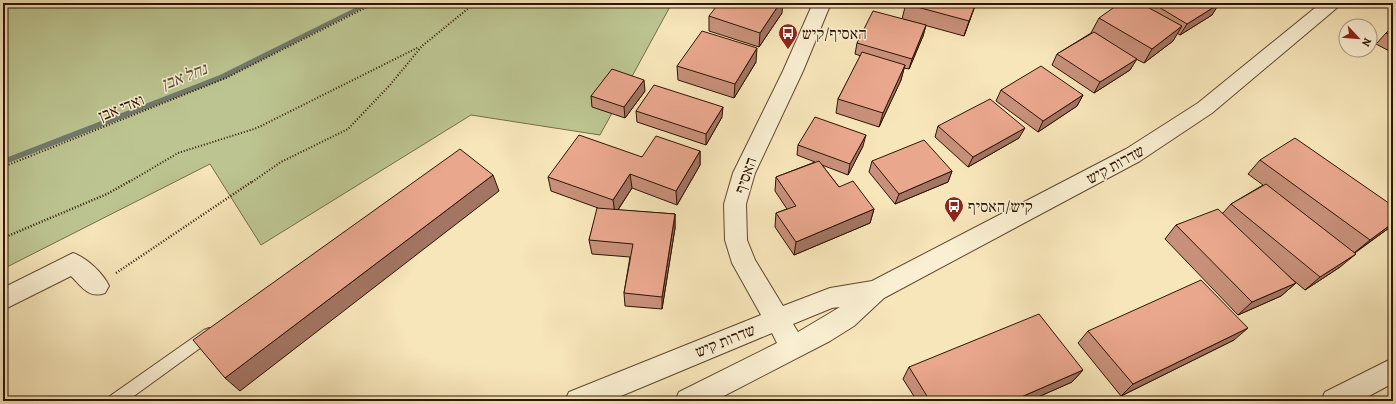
<svg xmlns="http://www.w3.org/2000/svg" width="1396" height="404" font-family="Alegreya,'Frank Ruhl Libre',serif">
<style>
.green{fill:#bcc591;stroke:#756c48}
.lines{fill:none;stroke-linecap:round;stroke-linejoin:round}
.stream{fill:#717a6d;fill-rule:evenodd}
.service-casing{stroke:#60482e;stroke-width:2}
.minor-casing{stroke:#60482e;stroke-width:2}
.tertiary-casing{stroke:#60482e;stroke-width:2}
.path-far1{stroke:#2e1400;stroke-width:2;stroke-dasharray:1 2;stroke-linecap:butt}
.path{stroke:#2e1400;stroke-width:2.5;stroke-dasharray:1 2;stroke-linecap:butt}
.service{fill:#faefd2;fill-rule:evenodd}
.minor{fill:#faefd2;fill-rule:evenodd}
.tertiary{fill:#faefd2;fill-rule:evenodd}
.wall{fill:#c8907a;stroke:#2e1400}
.shaded-wall{fill:#a37563;stroke:#2e1400}
.building{fill:#e9a78e;stroke:#2e1400}
.labels{text-anchor:middle;stroke-width:3;stroke-linejoin:round;paint-order:stroke}
.poi-label{font-size:16px;fill:#2e1400;stroke:#faefd2;text-anchor:start}
.street-label{font-size:16px;fill:#2e1400;stroke:#faefd2}
.water-label{font-size:17px;font-style:italic;fill:#555040;stroke:#faefd2}
</style>
<rect width="100%" height="100%" fill="#f7e6ba"/>
<filter id="stains"><feTurbulence type="fractalNoise" baseFrequency=".005" numOctaves="4"/><feColorMatrix values="0 0 0 0 .2 0 0 0 0 .09 0 0 0 0 .02 0 0 0 .5 -.17"/></filter>
<radialGradient id="worn" r=".72"><stop offset=".6" stop-color="#630" stop-opacity="0"/><stop offset="1" stop-color="#630" stop-opacity=".3"/></radialGradient>
<!-- green -->
<path class="green" d="M3,3H672L600,135L471,115L261,245L210,164L3,269Z"/>
<g class="lines">
<!-- stream -->
<path class="stream" d="M365,3H373L224,79L3,165V159L220,75Z"/>
<!-- service casing -->
<g class="service-casing">
<path id="service" d="M209,328L214,330L216,334L214,338L127,401H108L110,396L204,330Z"/>
</g>
<!-- minor casing -->
<g class="minor-casing">
<path id="minor" d="M73,253C87,258 103,273 109,286L105,293C89,299 82,287 71,276L3,310V288Z"/>
</g>
<!-- tertiary casing -->
<g class="tertiary-casing">
<g id="tertiary">
<path d="M813,3H831L803,71L755,173L746,204L747,240L755,260L783,306L830,288L872,281L1126,149L1198,103L1321,3H1341L1338,7L1212,113L1140,161L884,298L854,326L830,341L714,401H675L679,392L777,343L772,333L609,401H565L569,392L761,315L732,263L725,240L724,204L733,173L783,71ZM840,307L798,332L793,324L832,308Z"/>
<path d="M1393,358V383L1360,401H1321L1325,392Z"/>
</g>
</g>
<!-- path-far1 -->
<g class="path-far1">
<path d="M3,167L226,78L375,3"/>
<path d="M129,182L178,153L257,128L419,47"/>
<path d="M252,182L281,162L348,129L390,85L422,46L475,3"/>
</g>
<!-- path -->
<g class="path">
<path d="M3,238L107,194L130,181"/>
<path d="M116,273L253,181"/>
</g>
<!-- service -->
<use href="#service" class="service"/>
<!-- minor -->
<use href="#minor" class="minor"/>
<!-- tertiary -->
<use href="#tertiary" class="tertiary"/>
</g>
<!-- wall -->
<g class="wall">
<path d="M906,3H976L964,36L902,19Z"/>
<path d="M1144,3H1217L1212,15L1180,35L1177,33L1173,41L1144,63L1136,59L1130,70L1094,93L1052,65L1057,54L1091,33L1099,18L1143,5Z"/>
<path d="M782,13L759,47L709,31V16Z"/>
<path d="M926,25L923,36L909,69L904,68L901,80L879,127L836,113L838,99L861,56L855,54L857,43Z"/>
<path d="M1393,27V53L1376,44L1386,33Z"/>
<path d="M756,62L734,98L678,80L677,66Z"/>
<path d="M1001,90L1083,95L1077,106L1038,132L996,101Z"/>
<path d="M645,91L625,118L592,107L591,96Z"/>
<path d="M636,111L722,117L706,145L637,122Z"/>
<path d="M938,126L1019,138L968,167L935,137Z"/>
<path d="M798,145L863,146L848,175L822,165L839,187L874,209L870,223L794,255L775,227L776,213L787,209L775,191L776,177L815,162L797,155Z"/>
<path d="M700,151V165L677,205L632,188L618,210L675,214V228L662,309L625,306L624,293L630,257L592,254L589,240L598,208L551,191L548,177L642,157Z"/>
<path d="M1260,160L1393,206V225L1355,253L1340,267L1305,290L1286,274L1296,283L1281,296L1238,315L1165,239L1176,225L1223,213L1231,204L1263,185L1248,174Z"/>
<path d="M872,161L952,171L948,182L895,204L869,172Z"/>
<path d="M1088,331L1234,340L1121,396L1078,343Z"/>
<path d="M909,367L1083,370L1072,382L1029,401H917L903,379Z"/>
</g>
<!-- shaded-wall -->
<g class="shaded-wall">
<path d="M780,3H783L782,13L759,47L760,33Z"/>
<path d="M976,3L975,6L964,36L969,21Z"/>
<path d="M1219,4L1212,15L1180,35L1187,24Z"/>
<path d="M926,25L923,36L909,69L912,59Z"/>
<path d="M1182,26L1173,41L1144,63L1152,49Z"/>
<path d="M757,48L756,62L734,98L735,84Z"/>
<path d="M1137,59L1130,70L1094,93L1100,82Z"/>
<path d="M905,65L901,80L879,127L883,113Z"/>
<path d="M644,80L645,91L625,118L624,107Z"/>
<path d="M1083,95L1077,106L1038,132L1043,121Z"/>
<path d="M723,107L722,117L706,145V134Z"/>
<path d="M1025,128L1019,138L968,167L973,157Z"/>
<path d="M866,135L863,146L848,175L850,164Z"/>
<path d="M700,151V165L677,205L676,191Z"/>
<path d="M952,171L948,182L895,204L899,194Z"/>
<path d="M630,174L632,188L615,214L613,200Z"/>
<path d="M493,175L499,191L240,391L225,378Z"/>
<path d="M874,209L870,223L794,255L796,242Z"/>
<path d="M675,214V228L662,309V297Z"/>
<path d="M1393,223V225L1389,228L1354,253L1370,240Z"/>
<path d="M1356,254L1340,267L1305,290L1320,277Z"/>
<path d="M1296,283L1281,296L1238,315L1252,302Z"/>
<path d="M1248,328L1234,340L1121,396L1133,384Z"/>
<path d="M1083,370L1072,382L1029,401H1012Z"/>
</g>
<!-- building -->
<g class="building">
<path d="M719,3H780L760,33L709,16Z"/>
<path d="M906,3H976L969,21L906,4Z"/>
<path d="M1120,3H1140L1182,26L1152,49L1099,18Z"/>
<path d="M1152,3H1217L1219,4L1187,24Z"/>
<path d="M873,11L926,25L912,59L857,43Z"/>
<path d="M1393,27V36L1386,33Z"/>
<path d="M702,31L757,48L735,84L677,66Z"/>
<path d="M1094,32L1137,59L1100,82L1057,54Z"/>
<path d="M862,52L905,65L883,113L838,99Z"/>
<path d="M1041,66L1083,95L1043,121L1001,90Z"/>
<path d="M612,69L644,80L624,107L591,96Z"/>
<path d="M654,85L723,107L706,134L636,111Z"/>
<path d="M990,99L1025,128L973,157L938,126Z"/>
<path d="M815,117L866,135L850,164L798,145Z"/>
<path d="M579,135L642,157L656,136L700,151L676,191L630,174L613,200L548,177Z"/>
<path d="M1295,138L1393,206V223L1370,240L1260,160Z"/>
<path d="M924,140L952,171L899,194L872,161Z"/>
<path d="M460,149L493,175L225,378L193,340Z"/>
<path d="M819,161L839,187L853,181L874,209L796,242L776,213L796,206L776,177Z"/>
<path d="M1266,184L1356,254L1320,277L1231,204Z"/>
<path d="M597,208L675,214L662,297L624,293L633,244L589,240Z"/>
<path d="M1218,209L1296,283L1252,302L1176,225Z"/>
<path d="M1201,280L1248,328L1133,384L1088,331Z"/>
<path d="M1039,314L1083,370L1012,401H930L909,367Z"/>
</g>
<!-- icons -->
<defs>
<g id="bus-pin" transform="scale(1)"><path d="M0 17L-7.5 6A9.5 9.5 0 1 1 7.5 6Z" fill="#8f2418" stroke="#faefd2"/><path d="M-5-6H5V4H4V6H2V4H-2V6H-4V4H-5ZM-3.5-4V0h7V-4ZM-3.5 1.2v1.5H-2V1.2ZM2 1.2v1.5H3.5V1.2Z" fill="#fff"/></g>
</defs>
<g fill-rule="evenodd">
<use href="#bus-pin" x="788" y="33"/>
<use href="#bus-pin" x="954" y="206"/>
</g>
<g class="labels">
<!-- poi labels -->
<g class="poi-label">
<text x="802" y="39">האסיף/קיש</text>
<text x="968" y="212">קיש/האסיף</text>
</g>
<!-- street labels -->
<g class="street-label">
<text transform="translate(121 107) rotate(-22)" y="6">ואדי אבן</text>
<text transform="translate(1115 164) rotate(-29)" y="6">שדרות קיש</text>
<text transform="translate(745 175) rotate(-71)" y="6">האסיף</text>
<text transform="translate(725 340) rotate(-22)" y="6">שדרות קיש</text>
</g>
<!-- water labels -->
<g class="water-label">
<text transform="translate(184 76) rotate(-21)" y="6">נחל אבן</text>
</g>
</g>
<!-- margin -->
<rect width="1396" height="404" fill="none" stroke="#f7e6ba" stroke-width="16"/>
<rect x="4" y="4" width="1388" height="396" fill="none" stroke="#2e1400" stroke-width="2"/>
<rect x="8" y="8" width="1380" height="388" fill="none" stroke="#2e1400"/>
<!-- north arrow -->
<g transform="translate(1358 38) rotate(116)"><circle r="19" fill="#faefd2" stroke="#a8977e"/>
<path d="M0-3L7 15L0 10L-7 15Z" fill="#8f2418"/>
<text y="-6" font-size="11" font-weight="bold" text-anchor="middle" fill="#2e1400">N</text>
</g>
<rect width="100%" height="100%" filter="url(#stains)"/>
<rect width="100%" height="100%" fill="url(#worn)"/>
</svg>
